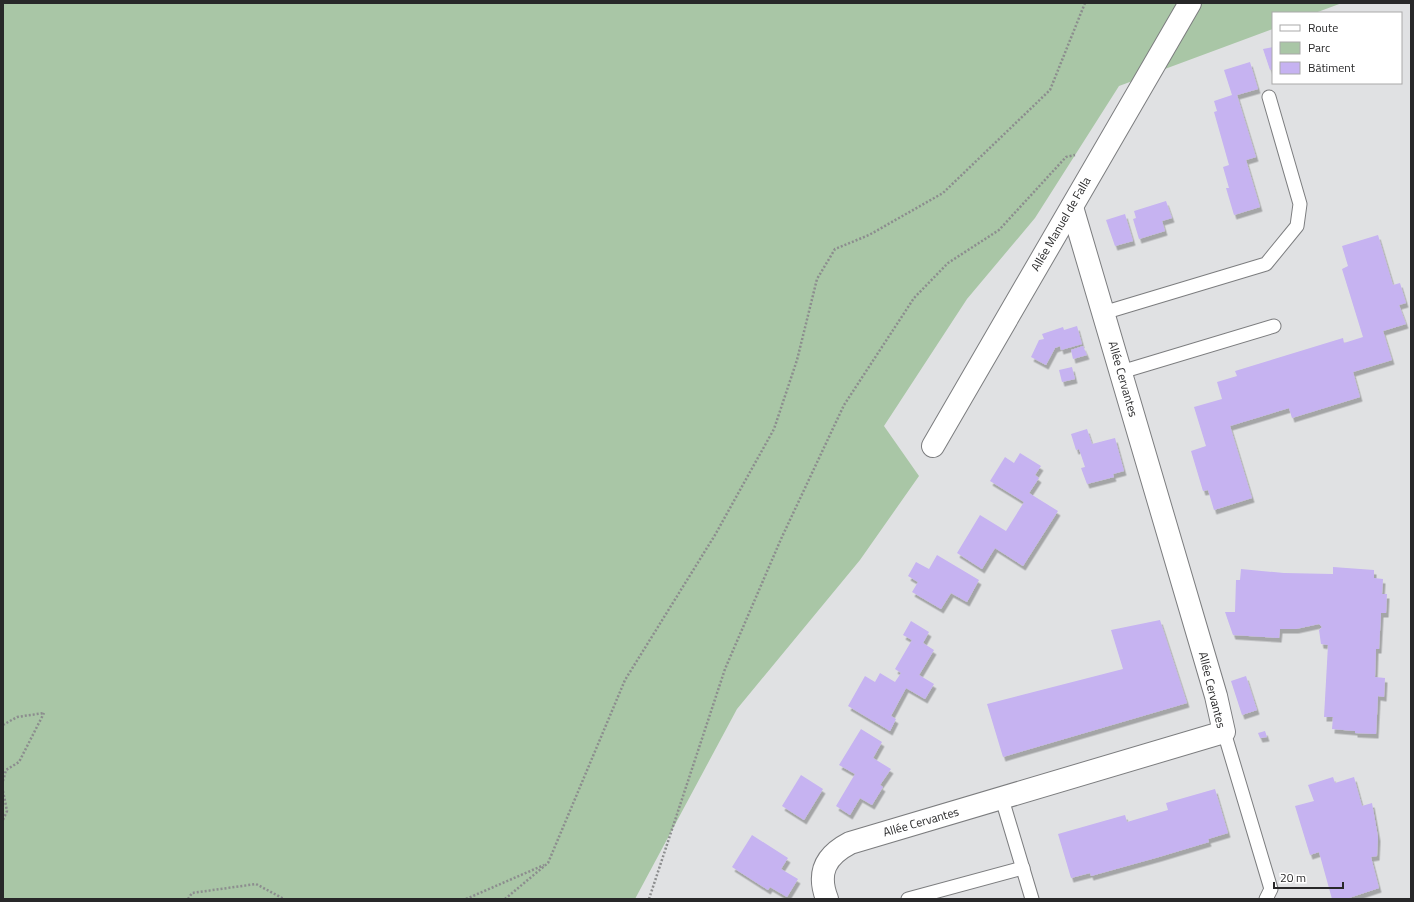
<svg xmlns="http://www.w3.org/2000/svg" width="1414" height="902" font-family="'Titillium Web',sans-serif">
<style>
.green{fill:#a9c6a6}
.building{fill:#c6b3f1;filter:url(#shadow)}
.lines{fill:none;stroke-linecap:round;stroke-linejoin:round}
.service-casing{stroke:#7c7d7f;stroke-width:15}
.minor-casing{stroke:#7c7d7f;stroke-width:24}
.path{stroke:#8c8d8e;stroke-width:2.5;stroke-dasharray:2 2;stroke-linecap:butt}
.service{stroke:#fff;stroke-width:13}
.minor{stroke:#fff;stroke-width:22}
.labels{text-anchor:middle;stroke-width:3;stroke-linejoin:round;paint-order:stroke}
.street-label{font-size:12px;fill:#282829;stroke:#fff}
</style>
<defs>
<filter id="shadow"><feDropShadow dx="2.5" dy="4.5" stdDeviation="0" flood-color="#0004"/></filter>
</defs>
<rect width="100%" height="100%" fill="#e0e1e3"/>
<!-- green -->
<path class="green" d="M3,3H1342L1315,13H1273V29L1119,86L1035,218L967,299L884,426L919,476L860,560L737,709L635,899H3Z"/>
<!-- building -->
<g class="building">
<path d="M1273,47V69L1270,70L1263,49Z"/>
<path d="M1250,62L1258,89L1237,95L1256,157L1246,160L1260,207L1234,215L1226,188H1229L1223,167L1229,165L1214,112L1217,111L1214,101L1232,95L1224,70Z"/>
<path d="M1166,201L1172,218L1162,221L1165,231L1139,239L1133,219L1136,218L1134,211Z"/>
<path d="M1125,214L1133,241L1115,246L1106,220Z"/>
<path d="M1378,235L1393,285L1400,283L1406,303L1399,305L1406,324L1383,331L1392,360L1353,372L1360,397L1292,418L1289,408L1230,426L1252,498L1214,510L1208,490L1203,491L1191,451L1206,446L1194,407L1222,399L1217,382L1237,376L1235,371L1343,338L1344,343L1363,337L1342,269L1348,266L1342,246Z"/>
<path d="M1077,326L1082,344L1061,350L1060,346L1055,348L1046,365L1031,357L1039,340L1044,339L1042,334L1063,327L1064,330Z"/>
<path d="M1083,346L1087,355L1073,359L1071,350Z"/>
<path d="M1072,367L1075,379L1062,382L1059,370Z"/>
<path d="M1087,429L1092,444L1115,438L1124,471L1113,474L1114,477L1087,484L1081,468L1085,467L1079,449L1076,450L1071,434Z"/>
<path d="M1020,453L1041,466L1035,475L1039,478L1029,493L1058,511L1023,566L995,548L982,569L957,553L980,515L1006,531L1024,502L990,481L1005,457L1014,463Z"/>
<path d="M937,555L979,580L967,602L951,593L941,609L912,592L918,582L908,576L916,562L929,569Z"/>
<path d="M1333,567L1374,570V578L1383,579L1382,594H1387L1386,613H1381L1379,649H1376L1375,677L1385,678L1384,697L1378,696L1376,734L1355,733V731L1332,729L1333,717H1324L1328,645L1321,644L1319,630L1322,627L1319,624L1296,629H1280L1279,638L1233,635L1225,612H1235L1236,580H1240L1241,569L1284,573L1333,574Z"/>
<path d="M1160,620L1187,703L1003,757L987,704L1123,669L1111,630Z"/>
<path d="M911,621L929,632L923,643L934,650L919,675L934,684L925,699L906,688L891,716L896,719L890,731L848,706L865,676L875,682L880,673L895,682L901,673L895,669L912,640L903,635Z"/>
<path d="M1246,676L1257,710L1242,715L1231,681Z"/>
<path d="M861,729L882,742L873,758L891,769L880,785L883,787L872,805L860,798L850,815L836,806L855,774L839,765Z"/>
<path d="M1265,731L1267,737L1260,738L1258,733Z"/>
<path d="M801,775L823,789L804,820L782,806Z"/>
<path d="M1333,777L1335,783L1354,777L1362,806L1372,803L1378,837L1377,856L1371,857L1379,888L1346,899H1332L1319,852L1310,855L1295,806L1314,801L1308,785Z"/>
<path d="M1215,789L1228,833L1208,839L1209,842L1159,857L1091,876L1090,873L1071,878L1058,834L1125,815L1127,822L1168,810L1166,803Z"/>
<path d="M752,835L788,858L781,869L798,879L787,897L770,887L768,890L732,867Z"/>
</g>
<g class="lines">
<!-- service casing -->
<g class="service-casing">
<g id="service">
<path d="M1103,313L1266,264L1297,226L1300,204L1269,97"/>
<path d="M1121,372L1274,326"/>
<path d="M1224,732L1271,889L1266,899"/>
<path d="M1002,799L1032,899"/>
<path d="M908,899L1023,868"/>
</g>
</g>
<!-- minor casing -->
<g class="minor-casing">
<g id="minor">
<path d="M933,446L1190,3"/>
<path d="M827,899C817,873 825,856 850,843L1224,732L1216,696L1072,207"/>
</g>
</g>
<!-- path -->
<g class="path">
<path d="M3,725L17,717L44,713"/>
<path d="M3,781L6,770L19,762L44,713"/>
<path d="M3,791L7,811L3,820"/>
<path d="M188,899L192,893L256,884L284,899"/>
<path d="M466,899L544,865"/>
<path d="M505,899L548,863L625,680L715,535L774,429L797,360L817,279L835,249L869,235L943,193L1050,90L1085,3"/>
<path d="M649,899L725,669L781,539L844,405L914,298L948,263L999,230L1066,157L1075,155"/>
</g>
<!-- service -->
<use href="#service" class="service"/>
<!-- minor -->
<use href="#minor" class="minor"/>
</g>
<g class="labels">
<!-- street labels -->
<g class="street-label">
<text transform="translate(1061 224) rotate(-60)" y="4">Allée Manuel de Falla</text>
<text transform="translate(1123 379) rotate(74)" y="4">Allée Cervantes</text>
<text transform="translate(1212 690) rotate(76)" y="4">Allée Cervantes</text>
<text transform="translate(921 822) rotate(-16)" y="4">Allée Cervantes</text>
</g>
</g>
<!-- border -->
<rect width="1414" height="902" fill="none" stroke="#282829" stroke-width="8"/>
<!-- legend -->
<rect x="1272" y="12" width="130" height="72" fill="#ffffff" stroke="#a9a9a9"/>
<rect x="1280" y="25" width="20" height="6" fill="#ffffff" stroke="#a9a9a9"/>
<text x="1308" y="32" font-size="12" fill="#282829">Route</text>
<rect x="1280" y="42" width="20" height="12" fill="#a9c6a6" stroke="#a9a9a9"/>
<text x="1308" y="52" font-size="12" fill="#282829">Parc</text>
<rect x="1280" y="62" width="20" height="12" fill="#c6b3f1" stroke="#a9a9a9"/>
<text x="1308" y="72" font-size="12" fill="#282829">Bâtiment</text>
<!-- scale -->
<path d="M1274 882v6h69v-6" fill="none" stroke="#282829" stroke-width="2"/>
<text x="1280" y="882" font-size="12" fill="#282829" stroke="#ffffff" stroke-width="3" paint-order="stroke">20 m</text>
</svg>
